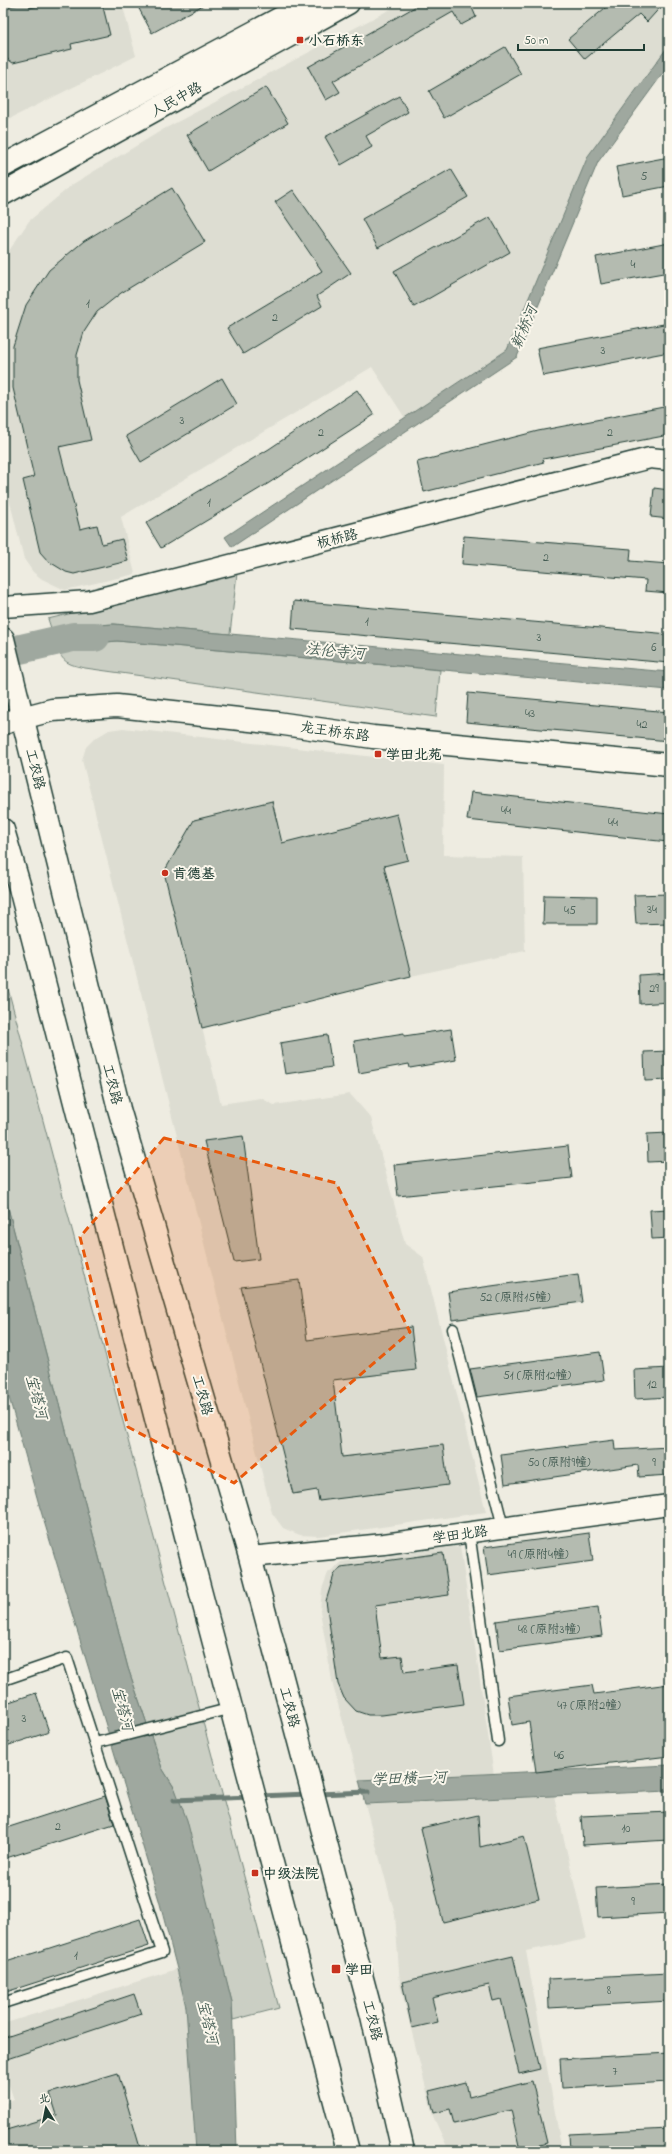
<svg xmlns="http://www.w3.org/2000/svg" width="672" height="2154" font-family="'Indie Flower','LXGW WenKai TC',sans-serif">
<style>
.built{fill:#ddddd2}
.green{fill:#cbcfc4;stroke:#75867c}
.water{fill:#9fa89f;stroke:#6c7d74}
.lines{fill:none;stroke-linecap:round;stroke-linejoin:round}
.stream{stroke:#6c7d74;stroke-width:5}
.river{stroke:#9fa89f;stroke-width:30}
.building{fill:#b4bbb0;stroke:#1f3d34}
.lane-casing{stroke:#1f3d34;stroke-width:13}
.street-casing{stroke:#1f3d34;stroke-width:23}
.secondary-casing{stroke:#1f3d34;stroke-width:25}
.primary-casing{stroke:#1f3d34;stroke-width:25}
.lane{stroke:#fbf7ec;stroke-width:10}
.street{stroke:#fbf7ec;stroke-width:20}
.secondary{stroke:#fbf7ec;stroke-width:22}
.primary{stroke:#fbf7ec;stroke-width:22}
.marked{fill:#e8590c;fill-opacity:0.2;stroke:#e8590c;stroke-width:3;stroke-dasharray:8 5;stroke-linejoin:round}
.poi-dot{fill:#c8321e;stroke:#fbf7ec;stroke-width:1.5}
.labels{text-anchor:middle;stroke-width:4;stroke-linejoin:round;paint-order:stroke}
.number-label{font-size:12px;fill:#445c53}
.poi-label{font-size:14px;font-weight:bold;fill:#1f3d34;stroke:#fbf7ec;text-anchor:start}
.street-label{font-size:14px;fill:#1f3d34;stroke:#fbf7ec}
.water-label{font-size:15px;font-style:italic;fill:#455d54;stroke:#fbf7ec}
</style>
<rect width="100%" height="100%" fill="#eeece1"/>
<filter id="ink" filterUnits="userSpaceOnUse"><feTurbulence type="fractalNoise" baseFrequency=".025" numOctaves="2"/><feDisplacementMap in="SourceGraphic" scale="8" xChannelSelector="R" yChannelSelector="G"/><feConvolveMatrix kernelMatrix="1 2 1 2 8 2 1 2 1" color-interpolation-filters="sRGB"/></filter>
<g filter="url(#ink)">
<!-- built -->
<g class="built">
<path d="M3,3H122L136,56L3,122Z"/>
<path d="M402,3H669V45L588,156L507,350L405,418L372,367L121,517L135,574L65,590L42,579L33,572L24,559L3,474V260L29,221L73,184L164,129Z"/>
<path d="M123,728L444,765L443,855L523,857L525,951L411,976L202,1028L221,1104L261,1098L274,1105L350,1094L371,1118L405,1244L423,1257L486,1512L319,1536L300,1535L283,1528L272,1513L82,760L86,747L94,739L109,730Z"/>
<path d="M460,1546L494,1775L359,1780L333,1686L320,1611L322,1589L328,1573L341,1562Z"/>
<path d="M554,1796L587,1939L526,1951L562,2151H449L433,2116L400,1985L395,1915L365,1804Z"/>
<path d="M177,1969L186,2007L196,2151H3V2104L14,2100L3,2067V2024Z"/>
</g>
<!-- green -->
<g class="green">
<path d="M237,573L230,634L114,624L51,628L48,619Z"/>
<path d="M117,641L440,670L436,717L85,668C67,664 64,663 56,647Z"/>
<path d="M3,970L279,2008L233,2020L232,2002L175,1789L162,1768L128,1668L3,1189Z"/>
</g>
<!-- water -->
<g class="water">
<path d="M669,45V65L598,162L517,357L232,547L225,537L507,350L588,156Z"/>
<path d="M114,624L669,672V690L117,641L56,647L51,628Z"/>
<path d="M3,1189L128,1668L162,1768L175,1789L187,1820L232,2002L237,2151H196L186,2007L177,1969L159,1900L40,1508L3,1376Z"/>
<path d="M669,1765V1791L365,1804L359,1780Z"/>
</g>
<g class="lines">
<!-- stream -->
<g class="stream">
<path d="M318,1794L368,1792"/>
<path d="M260,1796L308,1794"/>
<path d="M174,1800L250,1797"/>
</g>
<!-- river -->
<path class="river" d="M3,653L73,637H95"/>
</g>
<!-- building -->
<g class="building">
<path d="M24,3H29L30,8L51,3H102L110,35L71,44L72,49L13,63L3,56V8Z"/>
<path d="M136,3H207L152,33Z"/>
<path d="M422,3H470L476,17L461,25L453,12L333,81L340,92L326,100L308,67Z"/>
<path d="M611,3H664L647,22L639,14L585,59L568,39Z"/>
<path d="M505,47L521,74L444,118L429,91Z"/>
<path d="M266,87L288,123L208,171L187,135Z"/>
<path d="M399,96L408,112L366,136L372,147L341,165L325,137Z"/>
<path d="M669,157V186L622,195L616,167Z"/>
<path d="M451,169L468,197L378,248L362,219Z"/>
<path d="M172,188L205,242L121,293L97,312L84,332L77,355V380L91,440L59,447L80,529L97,525L102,544L122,539L128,561L74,574L66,572L48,561L40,552L23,480L34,477L13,388V346L26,305L49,270L84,241Z"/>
<path d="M293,190L351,273L317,296L322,306L243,354L227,328L322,271L275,202Z"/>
<path d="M490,217L510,252L414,307L394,271Z"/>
<path d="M669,243V272L601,284L596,257Z"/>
<path d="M669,323V352L543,376L537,348Z"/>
<path d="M222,378L237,404L141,462L126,436Z"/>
<path d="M357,390L374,415L269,483L161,548L146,523L269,449Z"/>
<path d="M669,406V435L543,459L544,462L424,492L417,462L538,431Z"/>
<path d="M654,488L669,490V519L651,517Z"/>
<path d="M464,536L631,549L630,561L669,564V593L645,591L646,580L462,564Z"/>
<path d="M294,601L669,634V663L292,629Z"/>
<path d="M468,693L669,712V741L466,722Z"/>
<path d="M471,792L669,814L668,842L467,820Z"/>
<path d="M272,801L282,843L397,814L408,860L384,866L411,976L202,1028L164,872L194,820Z"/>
<path d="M669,894V923L636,924L634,895Z"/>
<path d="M544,895L597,896V924H543Z"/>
<path d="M669,973V1002L640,1004L639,975Z"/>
<path d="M451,1029L456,1060L410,1068L409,1064L359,1073L354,1041L404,1033V1036Z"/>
<path d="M327,1035L332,1067L285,1074L280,1043Z"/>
<path d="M669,1051V1080L645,1081L644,1052Z"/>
<path d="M669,1133V1161L648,1162L647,1134Z"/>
<path d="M243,1136L259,1259L234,1262L204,1141Z"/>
<path d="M568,1146L572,1178L398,1196L394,1165Z"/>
<path d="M669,1209V1238L652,1239L650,1210Z"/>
<path d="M578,1274L582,1302L452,1320L448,1292Z"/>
<path d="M299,1280L307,1340L411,1327L416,1370L333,1380L342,1457L443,1445L448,1485L319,1501L317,1490L293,1494L241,1287Z"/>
<path d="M600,1352L604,1380L477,1397L470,1369Z"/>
<path d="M669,1368V1397L635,1399L634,1370Z"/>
<path d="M614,1440L615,1450L669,1447V1475L639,1477L638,1465L505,1484L501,1455Z"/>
<path d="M589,1533L593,1561L488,1575L484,1547Z"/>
<path d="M443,1553L449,1595L375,1605L382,1658L402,1656L404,1672L458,1665L464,1704L382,1715H368L356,1711L344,1698L338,1684L326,1601L334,1575L341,1567Z"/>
<path d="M598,1607L602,1636L500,1650L496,1621Z"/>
<path d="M669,1684V1756L536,1772L529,1722L512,1725L508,1696L592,1685L594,1694Z"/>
<path d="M36,1693L49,1732L3,1747V1704Z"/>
<path d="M105,1796L114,1824L3,1859V1829Z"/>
<path d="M669,1812V1840L583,1845L581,1816Z"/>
<path d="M478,1815L480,1847L524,1836L539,1899L443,1922L421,1828Z"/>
<path d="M669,1884V1913L598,1917L596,1888Z"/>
<path d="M140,1919L149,1946L3,1993V1963Z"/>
<path d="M513,1956L540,2069L519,2074L501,1999L493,2001L489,1985L432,1998L438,2022L412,2028L402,1982Z"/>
<path d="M669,1973V2001L549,2008L548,1979Z"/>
<path d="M134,1994L141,2014L7,2059L3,2048V2038Z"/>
<path d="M669,2053V2082L562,2088L560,2059Z"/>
<path d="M118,2073L141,2151H3V2131L57,2115L50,2093Z"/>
<path d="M532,2081L547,2143L520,2150L511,2110L454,2124L450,2109L434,2113L429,2091L466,2082L469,2097Z"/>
<path d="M669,2129V2151H570L569,2134Z"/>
</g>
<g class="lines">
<!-- lane casing -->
<g class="lane-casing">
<g id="lane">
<path d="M453,1329L503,1527"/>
<path d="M469,1532L498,1741"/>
<path d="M3,1680L67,1658L162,1952L3,2003"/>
<path d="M95,1743L232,1708"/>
</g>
</g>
<!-- street casing -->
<g class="street-casing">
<g id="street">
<path d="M3,607L89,601L650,458L669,460"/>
<path d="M250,1557L384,1544L669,1505"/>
</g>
</g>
<!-- secondary casing -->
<g class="secondary-casing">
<path id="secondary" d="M3,723L52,710L117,706L277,723L373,737L669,765"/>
</g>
<!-- primary casing -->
<g class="primary-casing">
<g id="primary">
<path d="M3,166L309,3"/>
<path d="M3,194L348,3"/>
<path d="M3,639L119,1109L250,1557L372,2016L403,2151"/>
<path d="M3,830L20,888L195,1571L348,2151"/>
</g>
</g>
<!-- lane -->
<use href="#lane" class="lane"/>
<!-- street -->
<use href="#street" class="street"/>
<!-- secondary -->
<use href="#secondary" class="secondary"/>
<!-- primary -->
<use href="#primary" class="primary"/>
</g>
</g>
<!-- marked area -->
<path class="marked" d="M164,1138L336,1183L410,1332L234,1483L128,1427L80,1237Z"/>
<!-- markers -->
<g class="poi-dot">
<rect x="296" y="36" width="8" height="8" rx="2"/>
<rect x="374" y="750" width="8" height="8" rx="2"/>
<circle cx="165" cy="873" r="4"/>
<rect x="251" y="1869" width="8" height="8" rx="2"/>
<rect x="331" y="1964" width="10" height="10" rx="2"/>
</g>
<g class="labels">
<!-- number labels -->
<g class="number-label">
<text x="644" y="180">5</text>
<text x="633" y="268">4</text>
<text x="88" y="307">1</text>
<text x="275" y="321">2</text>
<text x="603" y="354">3</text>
<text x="182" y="424">3</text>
<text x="321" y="436">2</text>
<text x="610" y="436">2</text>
<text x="209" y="506">1</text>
<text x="546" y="561">2</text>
<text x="367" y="625">1</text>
<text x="539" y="641">3</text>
<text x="654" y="651">6</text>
<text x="530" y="717">43</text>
<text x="642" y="728">42</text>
<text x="506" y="814">44</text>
<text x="613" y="826">44</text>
<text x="652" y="913">34</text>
<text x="570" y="914">45</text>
<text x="654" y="992">29</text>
<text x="515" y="1301">52 (原附15幢)</text>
<text x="537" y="1379">51 (原附12幢)</text>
<text x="652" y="1388">12</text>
<text x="559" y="1466">50 (原附9幢)</text>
<text x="654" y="1466">9</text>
<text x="538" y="1558">49 (原附4幢)</text>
<text x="549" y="1633">48 (原附3幢)</text>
<text x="589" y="1709">47 (原附2幢)</text>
<text x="24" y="1722">3</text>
<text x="559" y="1759">46</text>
<text x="58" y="1830">2</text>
<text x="626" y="1832">10</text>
<text x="633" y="1905">9</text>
<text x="76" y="1959">1</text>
<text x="609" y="1994">8</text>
<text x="615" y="2075">7</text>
</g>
<!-- poi labels -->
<g class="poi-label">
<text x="308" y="45">小石桥东</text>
<text x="386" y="759">学田北苑</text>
<text x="173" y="878">肯德基</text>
<text x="263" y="1878">中级法院</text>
<text x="345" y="1974">学田</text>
</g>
<!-- street labels -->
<g class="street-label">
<text transform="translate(176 99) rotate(-29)" y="5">人民中路</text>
<text transform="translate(337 538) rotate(-14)" y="5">板桥路</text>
<text transform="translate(335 731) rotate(8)" y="5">龙王桥东路</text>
<text transform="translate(36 769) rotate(76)" y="5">工农路</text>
<text transform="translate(113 1084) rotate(76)" y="5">工农路</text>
<text transform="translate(203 1395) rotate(74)" y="5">工农路</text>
<text transform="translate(460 1534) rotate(-8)" y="5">学田北路</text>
<text transform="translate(290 1707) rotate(75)" y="5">工农路</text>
<text transform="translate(373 2020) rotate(76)" y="5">工农路</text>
</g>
<!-- water labels -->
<g class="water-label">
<text transform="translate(524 327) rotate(-67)" y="5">新桥河</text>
<text transform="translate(335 651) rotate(5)" y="5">法伦寺河</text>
<text transform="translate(37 1397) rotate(75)" y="5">宝塔河</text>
<text transform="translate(123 1709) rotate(75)" y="5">宝塔河</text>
<text transform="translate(409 1778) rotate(-2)" y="5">学田横一河</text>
<text transform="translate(208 2022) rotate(76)" y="5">宝塔河</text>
</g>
</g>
<!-- margin -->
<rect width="672" height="2154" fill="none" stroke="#fbf7ec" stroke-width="16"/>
<rect x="8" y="8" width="656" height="2138" fill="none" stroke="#1f3d34" stroke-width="1.5" filter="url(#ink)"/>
<!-- north arrow -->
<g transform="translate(46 2108) rotate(350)" stroke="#fbf7ec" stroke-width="3" paint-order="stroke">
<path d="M0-3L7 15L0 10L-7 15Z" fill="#1f3d34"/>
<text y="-6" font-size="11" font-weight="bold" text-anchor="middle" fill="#1f3d34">北</text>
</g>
<!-- scale -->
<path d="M518 44v6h126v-6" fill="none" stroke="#1f3d34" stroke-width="2"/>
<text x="524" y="44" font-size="12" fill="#1f3d34" stroke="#fbf7ec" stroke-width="3" paint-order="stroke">50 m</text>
</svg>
